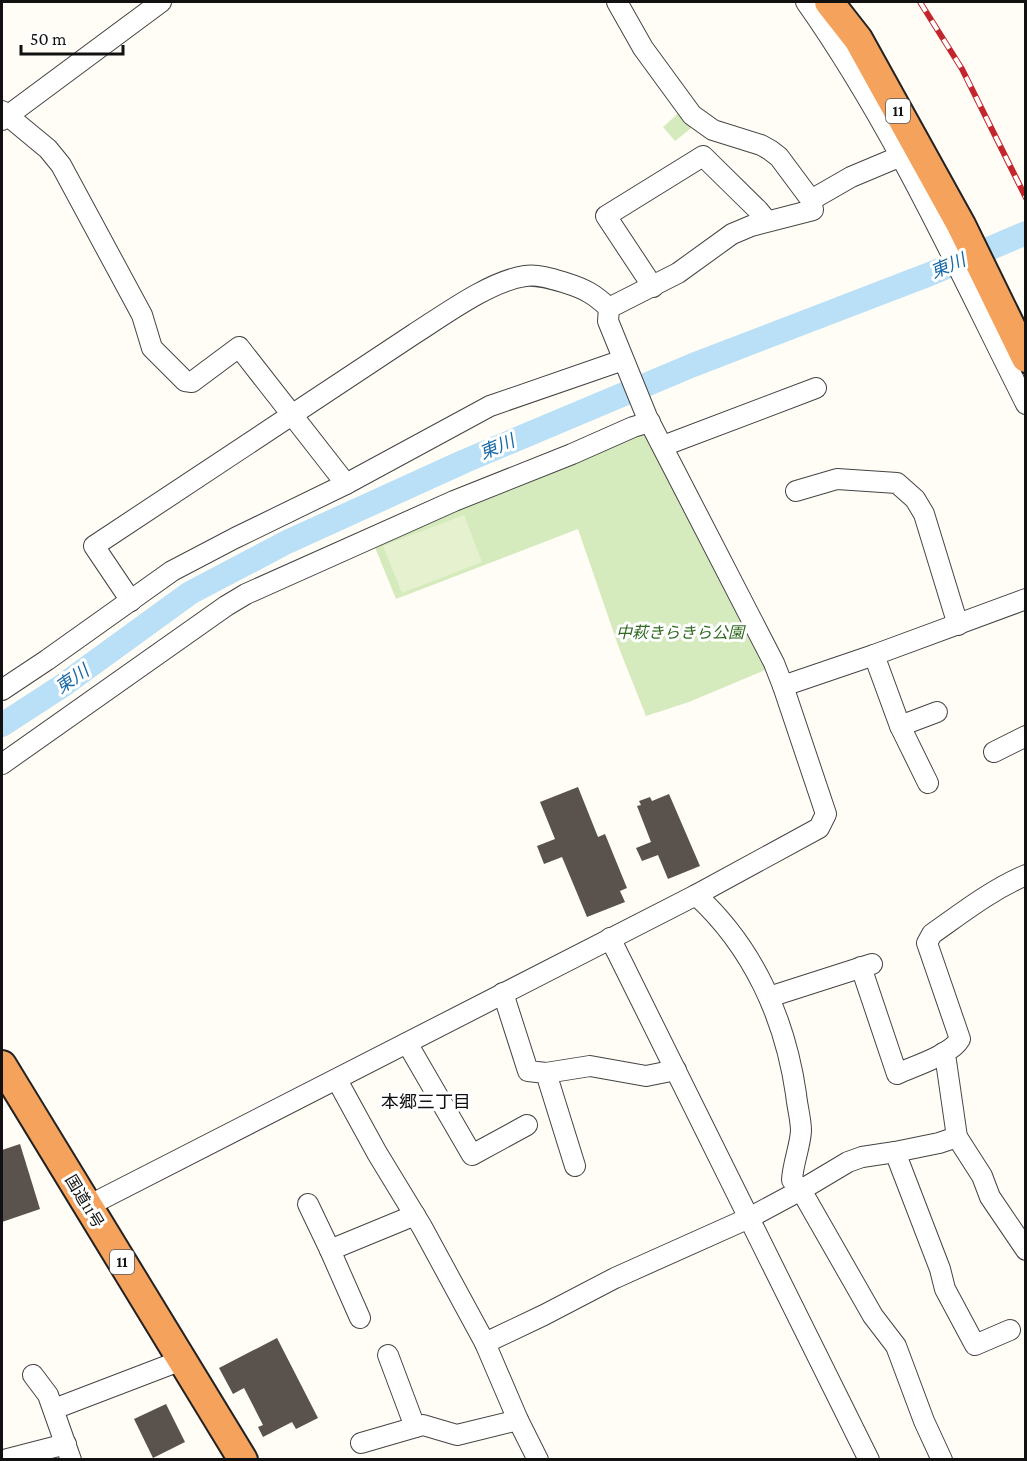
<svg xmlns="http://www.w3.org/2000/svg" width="1027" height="1461" font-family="'Crimson Pro','Noto Sans JP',serif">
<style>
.green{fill:#d5ebbd}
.pitch{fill:#e6f2cf}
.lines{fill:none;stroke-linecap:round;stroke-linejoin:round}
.river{stroke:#b9e0f7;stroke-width:24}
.building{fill:#5a524d}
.minor-casing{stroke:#444;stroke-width:22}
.highway-casing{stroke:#222;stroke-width:32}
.minor{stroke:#fff;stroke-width:20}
.highway{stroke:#f5a25d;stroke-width:28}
.rail-casing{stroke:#c4262e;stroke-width:6}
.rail{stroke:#fff;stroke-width:4;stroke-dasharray:11;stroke-linecap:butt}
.labels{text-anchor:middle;stroke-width:6;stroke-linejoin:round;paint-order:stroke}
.shield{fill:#fff;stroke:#585858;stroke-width:1.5}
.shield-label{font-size:15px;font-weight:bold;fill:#111}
.park-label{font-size:16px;font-style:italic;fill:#2f6b1f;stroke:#fff}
.street-label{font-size:16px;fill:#111;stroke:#fff}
.water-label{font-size:18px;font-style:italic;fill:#1768a6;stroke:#fff}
.neighbourhood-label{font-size:18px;fill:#111;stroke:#fff}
</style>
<rect width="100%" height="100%" fill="#fffdf5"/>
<!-- green -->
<g class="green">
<path d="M681,111L694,126L675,141L663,127Z"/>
<path d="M645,429L770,668L689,702L646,716L619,648L578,529L396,599L374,545Z"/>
</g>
<!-- pitch -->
<path class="pitch" d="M464,515L482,562L402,593L383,546Z"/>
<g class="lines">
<!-- river -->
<path class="river" d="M2,725L62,686L190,593L287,542L465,461L693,365L930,274L1026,233"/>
</g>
<!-- building -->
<g class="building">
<path d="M578,787L598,837L605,834L627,888L620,891L625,902L587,917L562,857L544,864L537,846L555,839L540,802Z"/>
<path d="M669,794L700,866L668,879L658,855L642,861L636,848L651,842L637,806L641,805L639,801L650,797L652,801Z"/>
<path d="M20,1144L40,1209L2,1222V1150Z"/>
<path d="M277,1338L318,1418L296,1429L292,1422L263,1437L258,1427L263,1425L244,1388L233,1394L219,1368Z"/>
<path d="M166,1404L185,1442L153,1458L134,1419Z"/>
</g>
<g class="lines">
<!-- minor casing -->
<g class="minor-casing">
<g id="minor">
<path d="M806,2C894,127 957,267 1026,404"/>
<path d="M2,111L48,149L61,165L142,315L152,348L185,381L192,382L239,347L346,484"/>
<path d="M2,120L161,2"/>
<path d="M811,200L851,177L901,156"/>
<path d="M653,287L606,216L703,156L758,210L767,221"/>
<path d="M663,446L816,388"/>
<path d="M796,491L837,479L897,483L915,499L924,514L958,625"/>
<path d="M131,601L94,546L414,334C444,315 490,281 525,276C538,274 553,279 566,283C585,289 594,294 609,308"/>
<path d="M874,655L900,726L937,712"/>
<path d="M783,686L874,655L1026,599"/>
<path d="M2,690L47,660L172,571L235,538L346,484L490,406L623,360"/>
<path d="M900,726L928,783"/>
<path d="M994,752L1026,736"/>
<path d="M2,764L226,606L246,594L454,501L572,454L633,427L650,422"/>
<path d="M696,895C753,947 785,1018 796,1094C797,1106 801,1119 801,1131C800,1147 793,1163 792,1180L801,1190L873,1316L896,1346L924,1421L942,1460"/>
<path d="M610,938L869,1460"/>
<path d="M861,967L897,1074C914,1066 951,1055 960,1039L927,943L932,934C962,913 991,890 1026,875"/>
<path d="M503,993L528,1071L546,1073L575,1166"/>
<path d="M769,997L872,964"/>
<path d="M407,1043L472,1155L527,1125"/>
<path d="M943,1053L946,1061L957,1137L982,1176L990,1197L1026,1250"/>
<path d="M546,1073L590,1066L646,1076L676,1070"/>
<path d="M337,1080L377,1153L422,1227L485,1343L518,1420L538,1460"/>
<path d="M957,1137L939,1143L895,1152L940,1269L945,1289L975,1345L1010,1330"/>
<path d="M308,1204L330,1250"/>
<path d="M88,1206L696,895L819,828L826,814L783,686L774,663L647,417L608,321L609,308L678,273L732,234L751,226L813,210L811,200L779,157L770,150L761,145L713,130L692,115L643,48L617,2"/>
<path d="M360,1318L330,1250L415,1215"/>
<path d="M485,1343L544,1315L615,1278L749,1218L801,1190L848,1162L862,1157L895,1152"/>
<path d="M388,1355L415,1427"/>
<path d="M33,1375L48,1395L71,1460"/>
<path d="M54,1409L182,1360"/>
<path d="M361,1443L423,1425L457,1435L518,1420"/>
<path d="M4,1460L66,1444"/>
</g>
</g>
<!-- highway casing -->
<g class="highway-casing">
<g id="highway">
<path d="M829,2L858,39L961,225L1026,358"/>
<path d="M2,1065L243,1460"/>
</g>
</g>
<!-- minor -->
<use href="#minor" class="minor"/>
<!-- highway -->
<use href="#highway" class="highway"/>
<!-- rail casing -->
<g class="rail-casing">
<path id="rail" d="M920,2L962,69L1026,198"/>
</g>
<!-- rail -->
<use href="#rail" class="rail"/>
</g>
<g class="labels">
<!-- shield labels -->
<g class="shield">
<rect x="886" y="99" width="24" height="24" rx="4.5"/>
<rect x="110" y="1250" width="24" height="24" rx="4.5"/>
</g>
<g class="shield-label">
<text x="898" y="116">11</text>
<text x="122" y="1267">11</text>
</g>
<!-- park labels -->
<g class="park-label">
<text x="680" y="638">中萩きらきら公園</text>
</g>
<!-- street labels -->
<g class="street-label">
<text transform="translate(85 1201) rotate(59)" y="6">国道11号</text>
</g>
<!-- water labels -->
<g class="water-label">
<text transform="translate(948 266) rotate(-23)" y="6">東川</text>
<text transform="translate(497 447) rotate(-23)" y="6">東川</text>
<text transform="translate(72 679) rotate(-35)" y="6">東川</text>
</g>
<!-- neighbourhood labels -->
<g class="neighbourhood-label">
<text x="426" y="1108">本郷三丁目</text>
</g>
</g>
<!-- border -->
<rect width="1027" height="1461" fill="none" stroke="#111111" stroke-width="6"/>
<!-- scale -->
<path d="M21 45v9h102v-9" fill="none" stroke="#111111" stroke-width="3"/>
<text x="30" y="45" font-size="18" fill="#111111" stroke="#ffffff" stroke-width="4.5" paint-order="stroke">50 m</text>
</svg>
